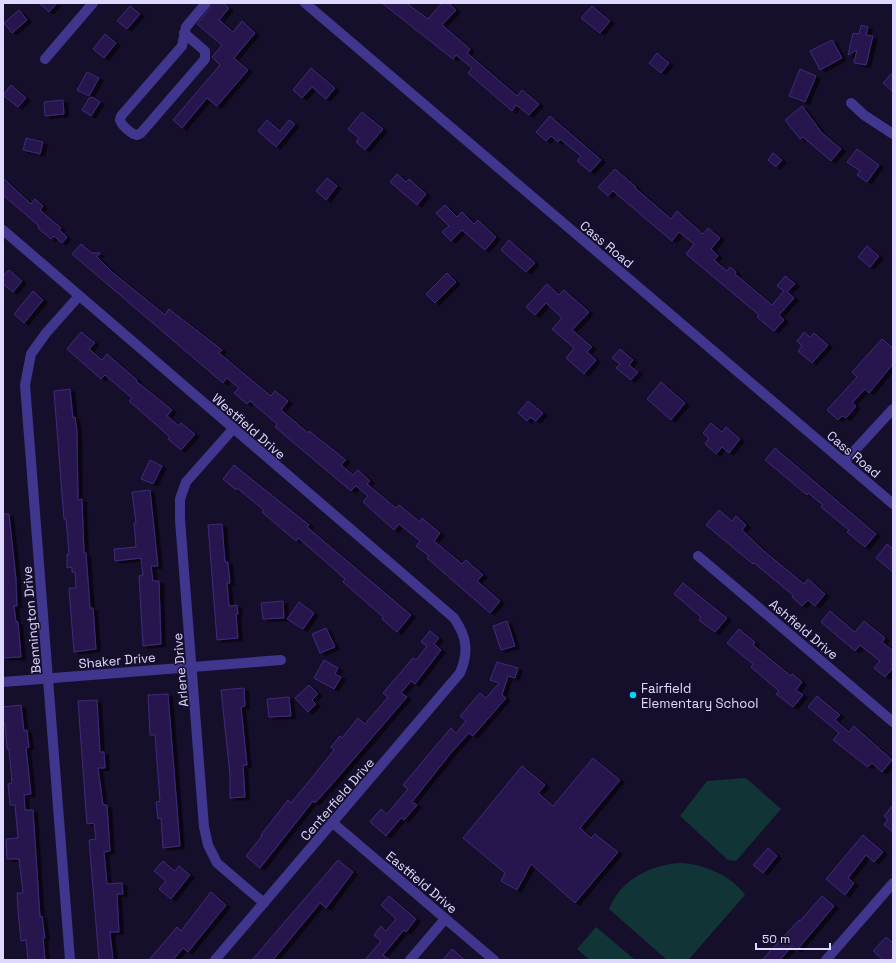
<svg xmlns="http://www.w3.org/2000/svg" width="896" height="963" font-family="'Space Grotesk',sans-serif">
<style>
.green{fill:#113436}
.building{fill:#27194e;stroke:#3f297b;filter:url(#shadow)}
.lines{fill:none;stroke-linecap:round;stroke-linejoin:round}
.minor{stroke:#40368e;stroke-width:10}
.poi-dot{fill:#05d4ff;stroke:#160f2b;stroke-width:1.5}
.labels{text-anchor:middle;stroke-width:3;stroke-linejoin:round;paint-order:stroke}
.street-label{font-size:13px;fill:#e0d9ff;stroke:#160f2b}
.poi-label{font-size:13px;fill:#e0d9ff;stroke:#160f2b;text-anchor:start}
</style>
<defs>
<filter id="shadow"><feDropShadow dx="4.5" dy="2.5" stdDeviation="0" flood-color="#0009"/></filter>
</defs>
<rect width="100%" height="100%" fill="#160f2b"/>
<!-- green -->
<g class="green">
<path d="M746,778L781,809L736,861L728,860L680,816L707,781Z"/>
<path d="M680,863C703,864 731,875 745,895L689,959L667,960L609,909C620,880 650,865 680,863Z"/>
<path d="M596,927L635,960H590L577,949Z"/>
</g>
<!-- building -->
<g class="building">
<path d="M39,3H57L49,12Z"/>
<path d="M214,3H223L229,8L219,20L233,32L242,21L255,33L234,58L248,70L217,106L207,98L182,128L173,120L220,65L212,57L222,45L197,24Z"/>
<path d="M382,3H406L428,19L442,3H448L456,10L442,25L470,49L467,53L517,96L522,90L539,104L529,115L516,105L512,111L468,73L472,68L456,55L453,59Z"/>
<path d="M130,6L140,14L127,29L117,21Z"/>
<path d="M592,6L610,21L600,33L581,18Z"/>
<path d="M19,10L27,20L12,33L4,23Z"/>
<path d="M861,25L868,27L866,35L873,36L866,65L854,63L857,50L848,55L853,33L859,34Z"/>
<path d="M105,34L116,43L104,58L93,49Z"/>
<path d="M832,40L842,58L820,70L810,51Z"/>
<path d="M657,53L669,63L661,73L649,63Z"/>
<path d="M311,68L335,88L326,99L312,87L302,98L293,90Z"/>
<path d="M800,69L816,76L805,102L789,96Z"/>
<path d="M87,72L99,78L89,96L77,90Z"/>
<path d="M893,72V92L883,83Z"/>
<path d="M11,85L26,98L18,107L3,95Z"/>
<path d="M92,97L100,102L91,116L82,110L89,98Z"/>
<path d="M63,100L64,114L45,116L44,102Z"/>
<path d="M802,106L822,133L841,149L831,161L803,137L800,139L785,120Z"/>
<path d="M362,112L383,129L365,150L356,142L359,138L348,129Z"/>
<path d="M550,116L601,160L590,172L577,161L581,156L560,139L558,142L551,136L546,141L536,132Z"/>
<path d="M267,120L280,131L289,120L295,124L276,147L258,131Z"/>
<path d="M26,138L43,142L40,154L23,150Z"/>
<path d="M857,149L879,165L867,182L857,175L860,171L847,162Z"/>
<path d="M773,153L782,160L776,167L768,160Z"/>
<path d="M615,169L636,187L635,188L671,219L677,211L703,234L708,228L720,238L711,249L718,256L714,260L727,271L730,267L736,272L735,274L772,305L784,291L777,286L785,276L795,284L787,292L794,298L779,315L784,320L774,331L757,317L759,315L686,254L694,244L679,232L672,241L613,191L608,196L598,187Z"/>
<path d="M397,174L406,182L409,179L426,194L417,205L390,182Z"/>
<path d="M3,178L31,204L35,199L43,206L40,210L61,228L59,230L67,237L62,243L54,236L51,239L38,228L39,226L3,195Z"/>
<path d="M327,178L337,186L326,200L316,191Z"/>
<path d="M445,205L457,217L462,212L474,224L478,220L496,237L485,250L462,230L451,241L442,232L449,226L436,213Z"/>
<path d="M509,240L535,263L526,272L501,250Z"/>
<path d="M81,244L92,253H100L97,257L112,272L165,315L169,309L209,340L222,350L219,353L271,396L275,391L288,401L281,410L308,433L309,431L346,460L341,465L353,475L358,470L370,481L367,484L396,508L399,505L420,522L422,518L440,533L434,541L462,564L466,560L483,575L477,581L500,601L490,613L427,558L429,556L416,546L420,541L399,524L394,530L363,502L368,496L356,486L351,491L275,427L277,424L250,401L247,404L234,393L239,388L227,378L223,383L72,254Z"/>
<path d="M867,246L879,256L870,267L858,257Z"/>
<path d="M9,270L22,281L13,292L3,284V276Z"/>
<path d="M447,273L456,282L435,303L426,294Z"/>
<path d="M547,284L559,295L564,290L589,312L572,330L592,347L587,352L596,360L584,374L566,358L574,348L552,329L562,318L546,303L535,315L526,307Z"/>
<path d="M33,291L43,300L24,323L14,314Z"/>
<path d="M81,332L95,343L89,349L102,360L107,354L137,380L136,381L172,410L167,416L179,426L181,423L195,434L181,450L168,439L170,437L129,401L132,398L105,375L101,379L67,349Z"/>
<path d="M804,332L810,337L814,333L828,345L812,363L798,351L802,346L797,341Z"/>
<path d="M882,339L893,348V364L869,393L865,389L852,403L856,406L846,418L842,416L838,420L827,410L857,377L852,372Z"/>
<path d="M620,349L633,360L629,365L638,372L631,380L616,368L620,364L612,358Z"/>
<path d="M661,382L685,403L671,420L647,399Z"/>
<path d="M70,389L73,418L75,417L77,431L78,500L82,499L84,553H86L90,608H93L96,649L74,652L69,588H76L75,572H72V567L67,568V554H69L66,519H64L63,508L54,391Z"/>
<path d="M528,401L543,413L536,421L530,417L527,421L518,413Z"/>
<path d="M711,423L722,432L726,427L740,439L729,453L722,447L716,454L705,444L709,438L703,433Z"/>
<path d="M775,448L876,534L865,547L847,532L849,530L821,507L823,505L808,493L807,495L765,460Z"/>
<path d="M150,460L162,466L153,484L141,479Z"/>
<path d="M234,465L309,525L307,527L411,615L397,632L382,619L383,617L343,582L345,579L326,562L298,538L296,541L262,512L264,510L237,488L236,490L223,479Z"/>
<path d="M150,490L158,566H151L153,581H159L161,644L143,646L139,576L143,575L141,558L115,561L114,549L136,547L134,523H136L132,492Z"/>
<path d="M719,510L732,521L736,516L746,525L742,530L764,551L804,584L808,579L825,594L815,606L808,600L802,606L792,597L794,596L754,563L753,564L706,525Z"/>
<path d="M3,514H9L16,579L17,606H14L16,622H18L21,657L3,658Z"/>
<path d="M222,524L225,562H228L230,583H227L229,606L237,605L238,614H236L238,638L217,640L208,525Z"/>
<path d="M887,544L893,549V572L876,558Z"/>
<path d="M683,583L727,618L715,632L699,620L701,617L674,594Z"/>
<path d="M283,601L284,618L263,619L261,603Z"/>
<path d="M299,602L314,613L303,629L287,619Z"/>
<path d="M830,611L855,632L864,621L885,638L882,642L893,651V668L885,677L874,668L880,661L860,645L855,651L821,622Z"/>
<path d="M507,621L515,646L501,650L493,626Z"/>
<path d="M326,628L335,647L320,653L312,634Z"/>
<path d="M739,629L755,642L753,645L791,676L792,674L802,682L796,690L803,695L793,707L776,694L779,691L751,667L753,664L727,643Z"/>
<path d="M430,631L439,638L434,644L441,650L415,684L411,681L401,693L407,697L333,783L315,803L313,801L260,868L246,856L262,836L261,835L288,800L291,803L314,775L334,750L331,747L340,736L342,738L358,718L365,724L388,697L383,693L413,658L416,660L427,646L421,642Z"/>
<path d="M324,660L338,668L335,674L341,677L334,689L314,678Z"/>
<path d="M497,662L518,668L515,678L508,676L502,695L506,698L473,736L469,733L450,754L412,802L417,805L404,820L401,818L386,836L370,822L381,809L387,814L408,789L403,785L434,748L451,728L456,733L466,721L460,716L468,707L480,693L486,698L499,683L490,680Z"/>
<path d="M309,685L318,694L312,700L316,704L308,712L295,698Z"/>
<path d="M244,688L245,706L241,707L247,765H243L245,797L230,798V775L221,690Z"/>
<path d="M168,694L180,846L163,848L161,818L158,819L156,802L160,801L155,735H150L148,695Z"/>
<path d="M817,696L840,715L835,720L849,732L854,726L892,760L882,772L872,763L868,767L833,740L839,733L808,707Z"/>
<path d="M289,697L291,716L269,717L267,699Z"/>
<path d="M97,700L100,752H104L105,768H98L103,805H107L110,851L104,852L107,884L122,883L123,894H117L119,932H110L113,960H99L89,840L96,839L94,823L87,824L78,701Z"/>
<path d="M21,705L24,731L27,730L29,747L26,748L31,794L24,795L25,810H33L40,917L42,916L45,938H43L45,960H28L26,940L21,941L18,911L17,893H23L19,859H7L6,839L18,838L15,805H10L8,784L12,783L9,749H7L5,724H3V707Z"/>
<path d="M593,758L620,780L580,828L591,838L595,834L618,852L575,903L531,864L517,890L501,881L505,873L463,838L522,766L545,785L538,793L553,806Z"/>
<path d="M893,805V832L884,825L888,819L884,816Z"/>
<path d="M863,835L883,852L874,862L866,855L848,878L854,883L845,895L826,879Z"/>
<path d="M768,848L777,856L763,873L753,865Z"/>
<path d="M338,860L353,872L326,908L320,903L273,960H252Z"/>
<path d="M163,861L175,871L179,866L190,875L171,899L159,889L166,881L154,871Z"/>
<path d="M211,892L226,905L188,952L183,948L173,960H149L177,927L181,931Z"/>
<path d="M389,896L416,919L406,932L404,930L383,955L390,960H365L381,941L374,935L381,926L386,931L396,919L381,905Z"/>
<path d="M822,896L834,906L797,950L792,946L780,960H762L799,920L800,921Z"/>
<path d="M886,937L893,943V956L890,960H883L873,951Z"/>
<path d="M452,949L465,960H443Z"/>
</g>
<g class="lines">
<!-- minor -->
<g class="minor">
<path d="M305,3L893,504"/>
<path d="M184,33L205,51V59L141,133L137,135C131,134 122,126 120,120L121,116L182,46L186,27L206,3"/>
<path d="M45,59L93,3"/>
<path d="M851,103L864,115L893,134"/>
<path d="M3,230L454,618C467,637 469,652 460,673L215,960"/>
<path d="M233,429L186,482L180,499V520L204,827L208,845L217,863L264,903"/>
<path d="M844,462L893,409"/>
<path d="M698,556L893,722"/>
<path d="M3,682L281,660"/>
<path d="M333,823L494,960"/>
<path d="M70,960L25,385L31,354L46,333L79,296"/>
<path d="M410,960L445,919"/>
<path d="M826,960L893,883"/>
</g>
</g>
<!-- markers -->
<circle class="poi-dot" cx="633" cy="695" r="4"/>
<g class="labels">
<!-- street labels -->
<g class="street-label">
<text transform="translate(607 244) rotate(40)" y="5">Cass Road</text>
<text transform="translate(249 426) rotate(41)" y="5">Westfield Drive</text>
<text transform="translate(854 454) rotate(40)" y="5">Cass Road</text>
<text transform="translate(31 620) rotate(-95)" y="5">Bennington Drive</text>
<text transform="translate(804 629) rotate(40)" y="5">Ashfield Drive</text>
<text transform="translate(117 660) rotate(-5)" y="5">Shaker Drive</text>
<text transform="translate(180 670) rotate(-95)" y="5">Arlene Drive</text>
<text transform="translate(337 799) rotate(-49)" y="5">Centerfield Drive</text>
<text transform="translate(422 882) rotate(40)" y="5">Eastfield Drive</text>
</g>
<!-- poi labels -->
<g class="poi-label">
<text x="641" y="693">Fairfield<tspan x="641" dy="15">Elementary School</tspan></text>
</g>
</g>
<!-- border -->
<rect width="896" height="963" fill="none" stroke="#e0d9ff" stroke-width="8"/>
<!-- scale -->
<path d="M756 943v6h74v-6" fill="none" stroke="#e0d9ff" stroke-width="2"/>
<text x="762" y="943" font-size="12" fill="#e0d9ff" stroke="#160f2b" stroke-width="3" paint-order="stroke">50 m</text>
</svg>
